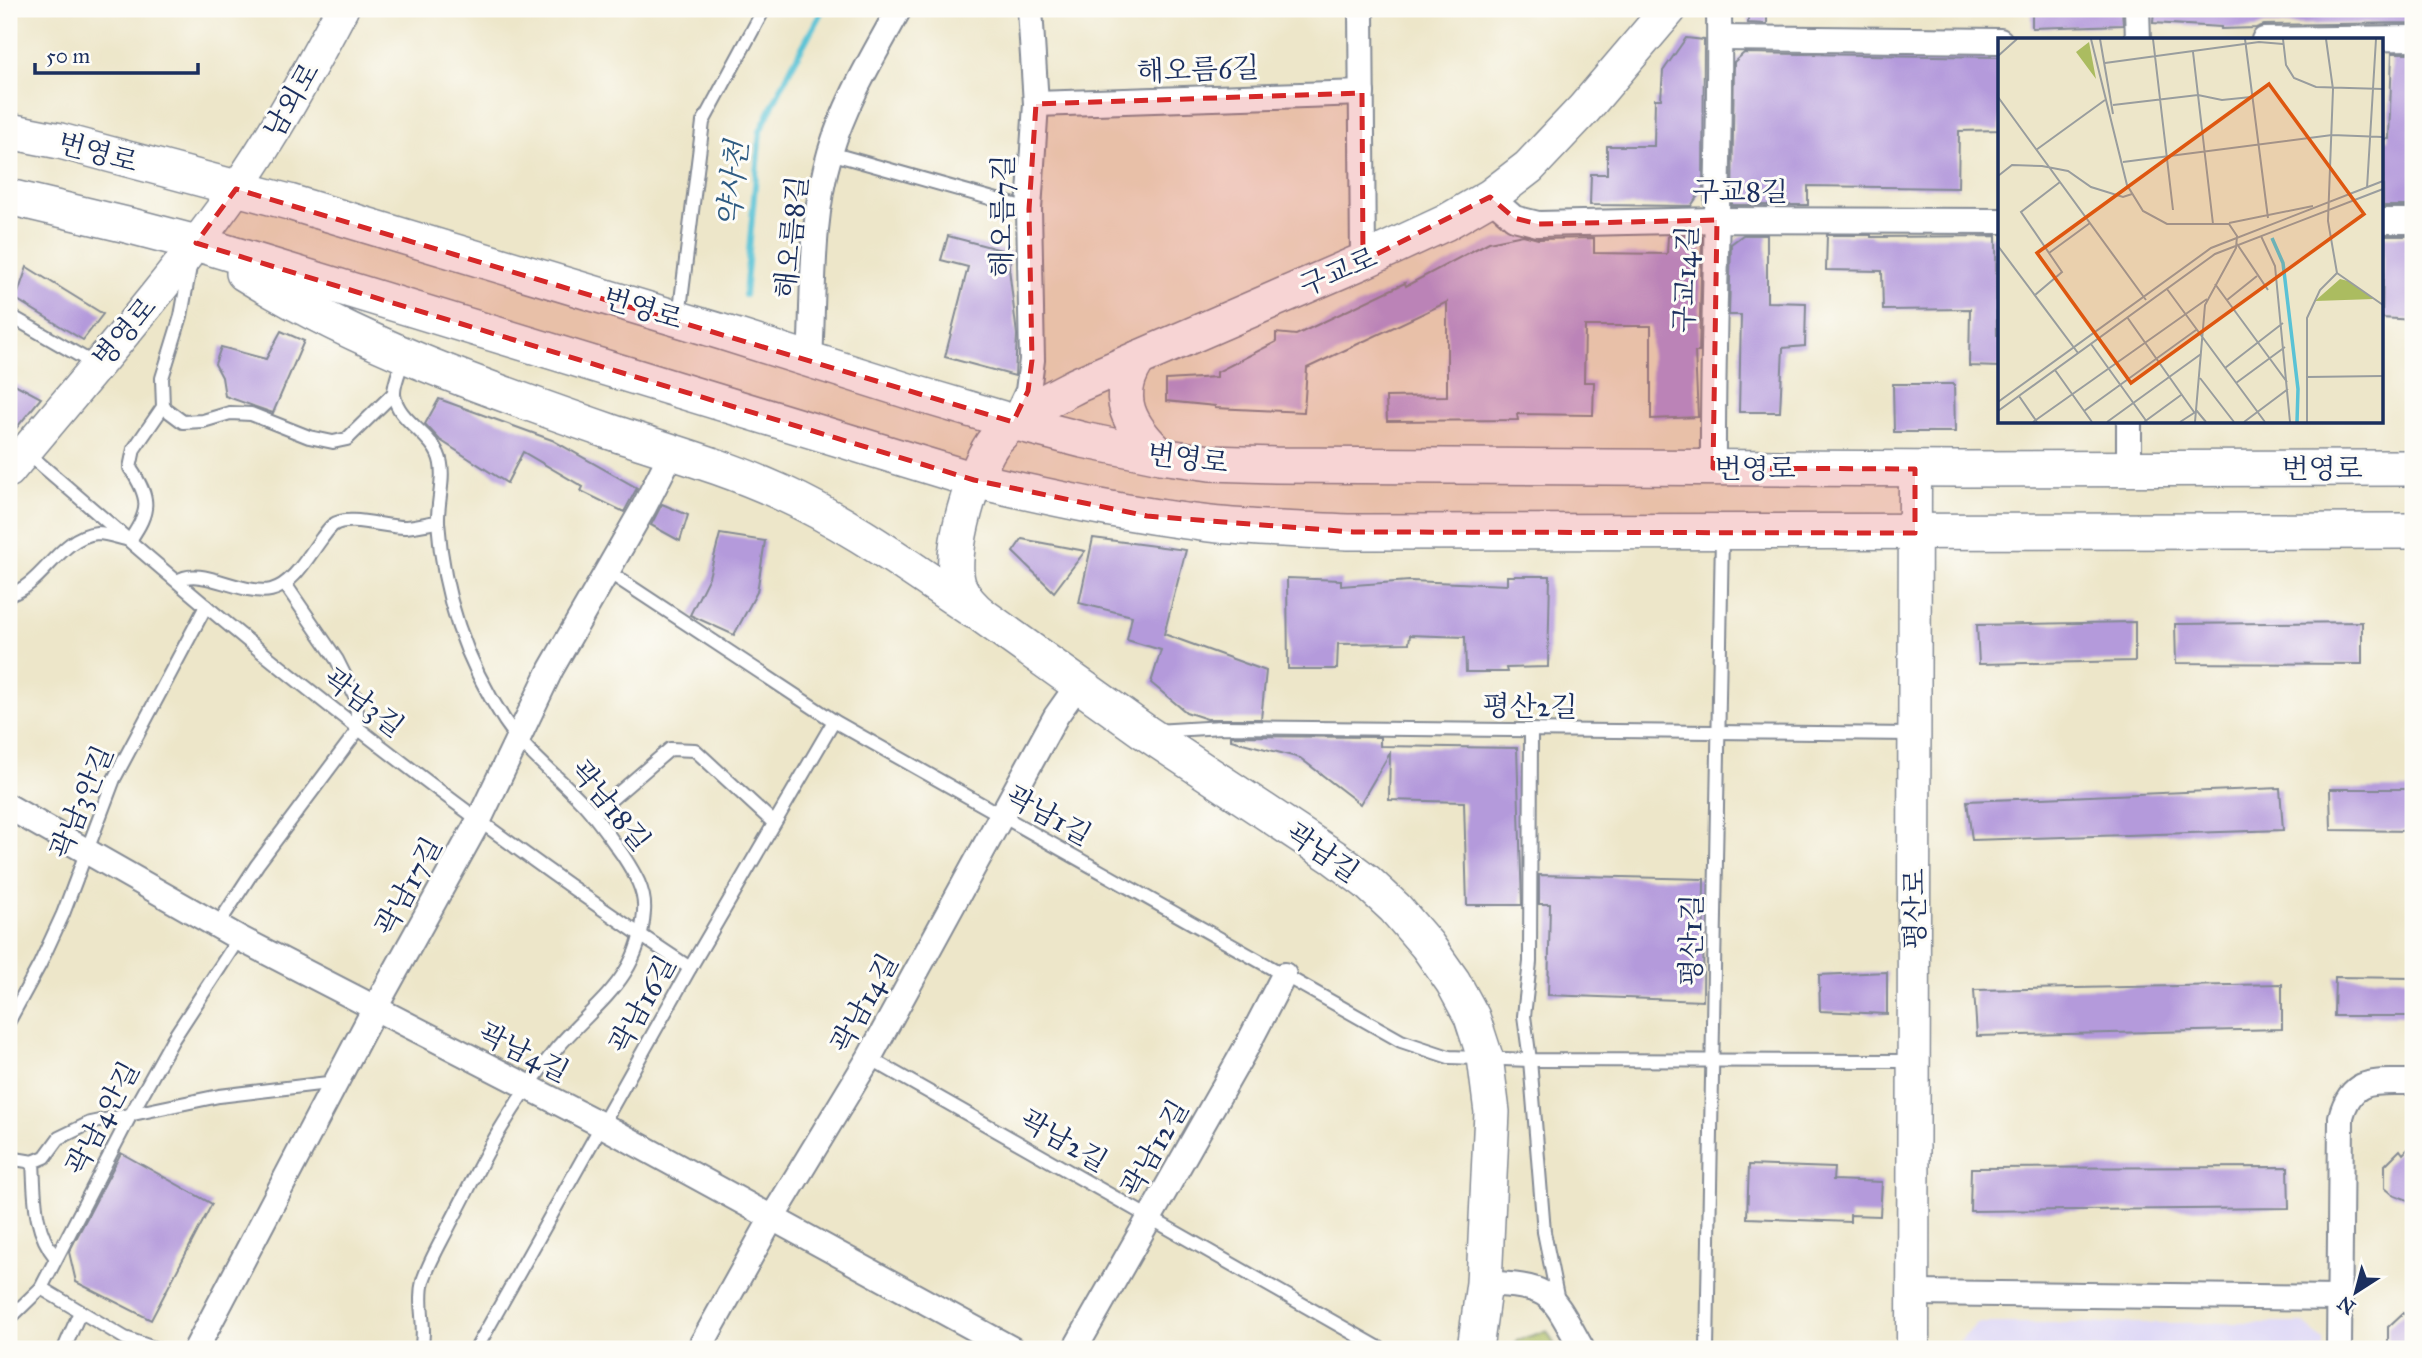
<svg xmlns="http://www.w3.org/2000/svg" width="2422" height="1358" font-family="'IM FELL Great Primer','Noto Serif KR',serif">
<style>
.built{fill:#dcd5f6}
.green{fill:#abbc60;stroke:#63765f;stroke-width:2}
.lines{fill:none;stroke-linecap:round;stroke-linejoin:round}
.stream{stroke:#59c2d5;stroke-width:6}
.building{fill:#b49adb}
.service-casing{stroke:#848a94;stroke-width:16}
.minor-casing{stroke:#848a94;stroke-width:28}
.tertiary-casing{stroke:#848a94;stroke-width:35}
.secondary-casing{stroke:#848a94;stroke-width:38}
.service{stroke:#fff;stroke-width:12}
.minor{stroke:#fff;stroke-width:24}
.tertiary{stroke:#fff;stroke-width:32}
.secondary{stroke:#fff;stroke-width:35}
.marked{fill:#d62828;fill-opacity:0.2;stroke:#d62828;stroke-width:5;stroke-dasharray:14 9;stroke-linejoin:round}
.labels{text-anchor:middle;stroke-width:6;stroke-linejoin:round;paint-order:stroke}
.street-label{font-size:28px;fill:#1b2f5e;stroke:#fdfcf7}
.water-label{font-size:30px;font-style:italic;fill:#2e5b82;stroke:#fdfcf7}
.inset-river{fill:none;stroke:#59c2d5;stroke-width:3.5}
.inset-road{fill:none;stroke:#999d9e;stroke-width:2}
.view{fill:#de5710;fill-opacity:0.15;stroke:#de5710;stroke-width:3.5}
.inset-edge{fill:none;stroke:#1b2f5e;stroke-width:3.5}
</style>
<rect width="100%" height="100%" fill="#fdfcf7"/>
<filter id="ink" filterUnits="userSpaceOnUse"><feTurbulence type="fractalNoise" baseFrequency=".0143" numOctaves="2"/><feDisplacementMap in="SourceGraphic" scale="14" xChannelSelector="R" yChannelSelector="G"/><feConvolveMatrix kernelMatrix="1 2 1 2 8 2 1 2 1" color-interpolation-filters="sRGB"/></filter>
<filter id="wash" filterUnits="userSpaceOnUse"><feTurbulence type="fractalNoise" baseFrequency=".00686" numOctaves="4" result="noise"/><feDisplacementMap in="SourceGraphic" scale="28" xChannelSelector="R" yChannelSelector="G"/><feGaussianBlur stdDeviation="1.57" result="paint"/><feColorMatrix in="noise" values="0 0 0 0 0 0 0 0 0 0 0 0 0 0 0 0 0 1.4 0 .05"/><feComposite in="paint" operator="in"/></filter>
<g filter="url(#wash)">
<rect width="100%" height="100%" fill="#ede6c9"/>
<!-- built -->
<path class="built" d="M1977,1323H2303L2323,1340V1349H1953Z"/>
<!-- green -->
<path class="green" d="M1547,1331L1557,1349H1515L1517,1340Z"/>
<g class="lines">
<!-- stream -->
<path class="stream" d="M745,295L760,131L792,66L823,9"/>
</g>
<g id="blocks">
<!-- building -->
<g class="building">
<path d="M1748,9H1767V24L1748,23Z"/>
<path d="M2032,9H2122L2123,25L2032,28Z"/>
<path d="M2154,9H2413V23L2264,25L2256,28L2221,29V27L2153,23Z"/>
<path d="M1686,38L1704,40L1703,188L1691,206L1590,205L1591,174H1607V146H1654L1655,99H1661L1663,71Z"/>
<path d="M1744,53L2000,57V130L1959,131L1958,188L1808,186V205H1732L1734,62Z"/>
<path d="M2392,53H2413V206H2383L2382,139H2389Z"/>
<path d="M1523,235L1538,239L1594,238V253L1667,254L1668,236L1702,237L1699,352H1695L1698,417L1651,419V326H1585L1584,382H1594L1593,415L1517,414L1518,420L1387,421L1386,397L1447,396V302L1307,368L1304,412L1215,408V406L1166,401V380L1217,377V372L1276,342V333L1296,335L1405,283L1406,286L1489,242Z"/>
<path d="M1743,235H1767V302L1806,303L1805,346L1783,348L1780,412H1739L1741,315H1729L1731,244Z"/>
<path d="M1827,235H1871V237L1996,236L1997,335H2000V367L1969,366L1970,309L1883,310L1882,271L1826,270Z"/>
<path d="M948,236L1013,253L1009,268L1017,335L1015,376L945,357L968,267L941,260Z"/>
<path d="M2383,236H2413V320L2382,318Z"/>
<path d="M27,267L103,314L83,340L16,299Z"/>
<path d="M281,331L304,341L273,413L225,396L222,377L215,364L221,347L266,359Z"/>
<path d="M9,381L41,398L9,437Z"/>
<path d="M1893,384H1954L1955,432H1894Z"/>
<path d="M439,399L552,440L637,488L624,512L581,491L583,487L523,452L507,483L440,440L425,424Z"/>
<path d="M662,504L688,515L680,541L651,525Z"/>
<path d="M720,534L765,541L757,592L734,635L690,615L709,577Z"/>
<path d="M1093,538L1186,550L1164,634L1266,671L1261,719H1207L1186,712L1151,683L1161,650L1127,640L1132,616L1079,603Z"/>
<path d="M1022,539L1085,551L1054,592L1013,552Z"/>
<path d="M1507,576H1550L1548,667L1506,668L1507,672H1466L1465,637L1410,635L1409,643L1338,644L1337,669H1288L1287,578L1341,580V586L1410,581L1507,585Z"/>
<path d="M2135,622V661L1979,664L1977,625Z"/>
<path d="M2362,622V664L2176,663L2175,624Z"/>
<path d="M1231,736L1380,737V746L1517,748L1522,905H1467L1464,802L1389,800L1390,753L1360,804L1300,758L1231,740Z"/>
<path d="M2280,788L2283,830L1972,840L1967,801Z"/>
<path d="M2330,789H2413V831L2331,830Z"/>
<path d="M1539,875L1704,879L1703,1001L1548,995L1550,904H1539Z"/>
<path d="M1887,972V1014L1820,1011L1819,975Z"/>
<path d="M2335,977L2413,978V1016H2334Z"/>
<path d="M2282,984V1029L1977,1036L1974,990Z"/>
<path d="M2413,1144V1202L2392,1194L2385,1188V1165L2400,1150L2403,1154Z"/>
<path d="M121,1153L212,1204L151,1320L76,1282L69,1252Z"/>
<path d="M1749,1165L1834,1168L1833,1180L1882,1182L1880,1216L1850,1215V1222L1747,1218Z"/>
<path d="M2288,1167L2289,1208L1970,1211L1971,1168Z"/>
<path d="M2403,1313L2413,1323V1349H2388V1327Z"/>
</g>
</g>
</g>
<g filter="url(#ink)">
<use href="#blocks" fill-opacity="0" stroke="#848a94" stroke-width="2"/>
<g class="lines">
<!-- service casing -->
<g class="service-casing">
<g id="service">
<path d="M830,153L1029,209"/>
<path d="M9,315L96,365"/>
<path d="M679,317L703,122L764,9"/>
<path d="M404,357C401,368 393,384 394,395C397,419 429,433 438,454C447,473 437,501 438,522C443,594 466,662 505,721C525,751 555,774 580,800C596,816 609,836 622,854C633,871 646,890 644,912C639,980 596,1002 557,1048C535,1075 516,1103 498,1133C481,1162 466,1194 450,1224C441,1242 429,1262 423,1281C417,1304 427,1327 421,1349"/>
<path d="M163,407L183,422L203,421L230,413L251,414L309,437L333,442L347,439L394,393"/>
<path d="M25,451C99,514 172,579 247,640C390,756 536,867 690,968"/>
<path d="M607,571L834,721L1401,1041L1449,1057L1530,1060L1913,1061"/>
<path d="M178,581C198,565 243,596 271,590C293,585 309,555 322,538C325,534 329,528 333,525C348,514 387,528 406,527C417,526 428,523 438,522"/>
<path d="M9,595C44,584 59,537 97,533C107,533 120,538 130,540C150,511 151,499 130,468L134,449L163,407L162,378L181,316L190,267"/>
<path d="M1531,730L1530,962L1524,1016L1530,1060L1544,1232L1558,1301"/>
<path d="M1155,731L1222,727L1914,734"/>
<path d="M593,815L670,749L695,750L773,822"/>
<path d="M217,926L257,865L358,730L356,698L337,660L285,584"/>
<path d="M9,1021L40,964L63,914L114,779L206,606"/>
<path d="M869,1058L1381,1349"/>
<path d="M9,1158L33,1162L45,1157L59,1138L90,1123L219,1096L336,1082"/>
<path d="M33,1162C35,1197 33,1230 56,1258"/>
<path d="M41,1288L125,1338L157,1349"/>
<path d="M9,1319L41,1288L130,1116L173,1039L239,938"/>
<path d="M64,1349L80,1312"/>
<path d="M476,1349L690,968L834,721"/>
<path d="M1707,1349L1722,535"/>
</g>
</g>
<!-- minor casing -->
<g class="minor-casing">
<g id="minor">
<path d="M1361,9L1363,261"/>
<path d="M2137,9L2138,40"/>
<path d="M1720,38L2000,41"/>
<path d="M2264,40L2413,38"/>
<path d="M1036,104L1362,93"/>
<path d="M1490,197L1514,218L1538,224L1717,220L2000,221"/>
<path d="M2382,221H2413"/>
<path d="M810,360C814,292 810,220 830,153C845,102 874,55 899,9"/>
<path d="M1014,421L1028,391L1032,360L1029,209L1036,104L1030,9"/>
<path d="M1713,468C1712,315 1721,162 1719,9"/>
<path d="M2129,469V422"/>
<path d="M9,807L239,938L602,1125L1012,1349"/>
<path d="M1484,1283C1553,1287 1549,1290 1582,1349"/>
<path d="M1913,1293L2340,1298"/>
<path d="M196,1349L375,1008L478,822L551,669L644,507L672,452"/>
<path d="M699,1349L772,1218L869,1058L1056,716L1078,685"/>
<path d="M1075,1349L1247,1046L1284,975"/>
<path d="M2339,1349L2341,1117C2352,1075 2377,1083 2413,1082"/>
</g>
</g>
<!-- tertiary casing -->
<g class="tertiary-casing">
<g id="tertiary">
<path d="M9,471C86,378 167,287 237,188C277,131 309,70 342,9"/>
<path d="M1913,1349L1915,469"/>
</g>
</g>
<!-- secondary casing -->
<g class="secondary-casing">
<g id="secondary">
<path d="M9,131L60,141L289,202L722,332L918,394L1013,422L1083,440L1161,456L1210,463L1275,465L1960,469L2413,468"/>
<path d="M9,197L131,226L196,243L974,480C1052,498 1130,515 1210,524C1258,529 1305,530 1353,532L2413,531"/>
<path d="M244,273C358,344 484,388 611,432C668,451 726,467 780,492C849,523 911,569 974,611"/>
<path d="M1139,358C1111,397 1130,427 1161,456"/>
<path d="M1475,1349L1484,1283L1492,1112L1485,1057L1472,1017L1453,982L1427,945L1395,908L1367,882L1335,858L1145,732L983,616C973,608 964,599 959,587C946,556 975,463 996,439C1018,414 1048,400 1077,385L1363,261L1445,223L1490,197L1529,167L1584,109L1669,9"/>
</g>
</g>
<!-- service -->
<use href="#service" class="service"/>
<!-- minor -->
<use href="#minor" class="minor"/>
<!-- tertiary -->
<use href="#tertiary" class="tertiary"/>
<!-- secondary -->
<use href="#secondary" class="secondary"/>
</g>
</g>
<!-- marked area -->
<path class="marked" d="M1362,93L1363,261L1490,197L1514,218L1538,224L1717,220L1713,468L1915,469V533L1353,532L1147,516L974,480L196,243L236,189L1013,422L1028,391L1032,360L1029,209L1036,104Z"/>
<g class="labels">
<!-- street labels -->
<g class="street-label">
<text transform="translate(1198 69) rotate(-2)" y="10">해오름6길</text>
<text transform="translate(291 100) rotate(-60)" y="10">남외로</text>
<text transform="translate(98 152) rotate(15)" y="10">번영로</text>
<text x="1740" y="201">구교8길</text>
<text transform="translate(1002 216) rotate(-89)" y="10">해오름7길</text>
<text transform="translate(791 237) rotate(-84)" y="10">해오름8길</text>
<text transform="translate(1338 271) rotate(-23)" y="10">구교로</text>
<text transform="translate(1685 279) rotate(-88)" y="10">구교14길</text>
<text transform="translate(643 308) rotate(17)" y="10">번영로</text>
<text transform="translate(124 332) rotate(-50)" y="10">병영로</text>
<text transform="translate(1188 458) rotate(7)" y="10">번영로</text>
<text x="1755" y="478">번영로</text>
<text x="2322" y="478">번영로</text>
<text transform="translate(364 702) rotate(38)" y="10">곽남3길</text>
<text transform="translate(1530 706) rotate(1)" y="10">평산2길</text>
<text transform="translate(81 802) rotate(-67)" y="10">곽남3안길</text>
<text transform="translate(611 805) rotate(51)" y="10">곽남18길</text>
<text transform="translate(1049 815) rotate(29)" y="10">곽남1길</text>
<text transform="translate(1323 852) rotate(35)" y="10">곽남길</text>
<text transform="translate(408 886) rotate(-61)" y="10">곽남17길</text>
<text transform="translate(1914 909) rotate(-90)" y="10">평산로</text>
<text transform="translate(1691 940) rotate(-89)" y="10">평산1길</text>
<text transform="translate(864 1003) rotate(-61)" y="10">곽남14길</text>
<text transform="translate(642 1004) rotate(-61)" y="10">곽남16길</text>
<text transform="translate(524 1052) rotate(27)" y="10">곽남4길</text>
<text transform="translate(102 1118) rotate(-62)" y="10">곽남4안길</text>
<text transform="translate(1064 1140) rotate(30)" y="10">곽남2길</text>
<text transform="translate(1154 1148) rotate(-60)" y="10">곽남12길</text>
</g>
<!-- water labels -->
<g class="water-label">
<text transform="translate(733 184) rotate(-84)" y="10">약사천</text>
</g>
</g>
<!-- overview -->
<g transform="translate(1998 38)">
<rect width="385" height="385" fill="#ede6c9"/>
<path d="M91,4L98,41L78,14ZM342,241L350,243L376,261L317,263Z" fill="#abbc60"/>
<path class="inset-river" d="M274,200L285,225L300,351L299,384"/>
<path class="inset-road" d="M93,1L129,147L145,173L169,186H231L239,198L238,210L207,267L197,384M102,1L115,76M155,1L175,172M247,1L270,180M285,1L288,27L296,40L318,49L385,51M328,1L335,51L330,183L339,235M195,14L215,186M0,18L19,1M107,25L261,4L285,6M0,59L148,262M115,67L200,57L224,62L253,59M38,112L107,62M125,124L334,97L385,99M0,138L14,127L44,128L70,133L93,149L125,159L134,156M369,150L378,1M231,185L315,168M263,198L277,228L292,384M239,206L270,252M0,208L80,315M51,215L92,185M339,235L385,267M217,246L289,344M169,251L267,384M37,257L64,234L23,174L62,144M229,262L259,238M129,279L196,374M93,306L149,384M227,330L285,285M57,332L94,384M308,339L385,338M202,340L236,384M238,345L287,309M21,358L39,384M0,364L213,210L385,143M0,373L217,216L385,151M86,373L198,292M35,384L209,261M109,384L203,316M146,384L183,357M182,384L199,373L208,384M246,384L290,351M309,384V280L322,252L339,235"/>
<path class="view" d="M271,46L366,176L133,345L39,215Z"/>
<rect width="385" height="385" class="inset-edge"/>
</g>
<!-- margin -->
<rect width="2422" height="1358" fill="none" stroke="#fdfcf7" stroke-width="35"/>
<!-- north arrow -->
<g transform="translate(2356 1292) rotate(216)" stroke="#fdfcf7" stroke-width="5" paint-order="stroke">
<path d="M0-5L12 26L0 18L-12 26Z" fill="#1b2f5e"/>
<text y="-10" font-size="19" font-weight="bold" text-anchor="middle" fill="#1b2f5e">N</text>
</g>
<!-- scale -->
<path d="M35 63v10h163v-10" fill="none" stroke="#1b2f5e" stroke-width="3.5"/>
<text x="46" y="63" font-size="21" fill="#1b2f5e" stroke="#fdfcf7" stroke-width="5" paint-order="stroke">50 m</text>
</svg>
